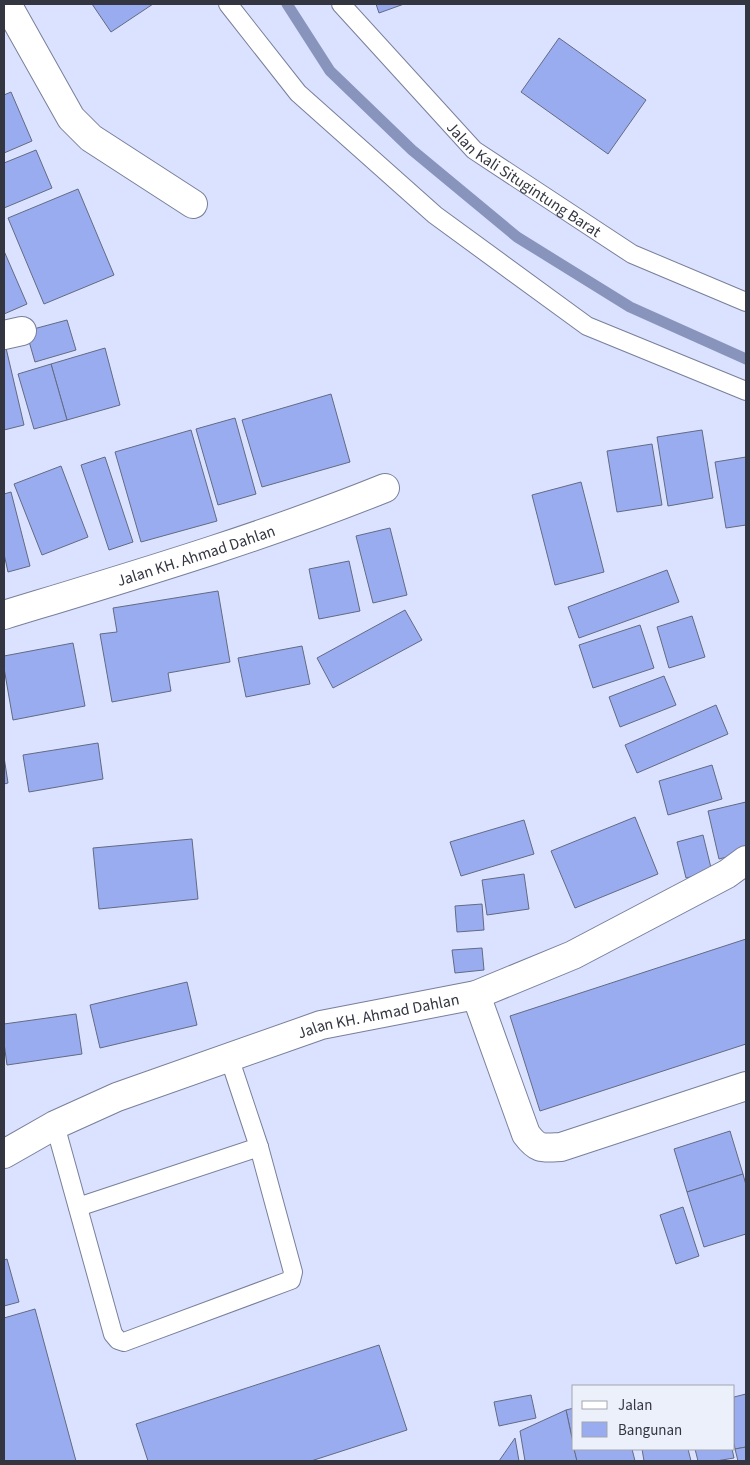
<svg xmlns="http://www.w3.org/2000/svg" width="750" height="1465" font-family="'Source Sans 3',sans-serif">
<style>
.lines{fill:none;stroke-linecap:round;stroke-linejoin:round}
.stream{stroke:#8994bc;stroke-width:11}
.building{fill:#9aacf0;stroke:#636a83}
.lane-casing{stroke:#787f99;stroke-width:20}
.street-casing{stroke:#787f99;stroke-width:30}
.lane{stroke:#fff;stroke-width:18}
.street{stroke:#fff;stroke-width:28}
.labels{text-anchor:middle;stroke-width:4;stroke-linejoin:round;paint-order:stroke}
.street-label{font-size:16px;fill:#333641;stroke:#ecf0fb}
</style>
<rect width="100%" height="100%" fill="#dae2ff"/>
<g class="lines">
<!-- stream -->
<path class="stream" d="M287,4L330,71L412,150L517,237L630,307L746,359"/>
</g>
<!-- building -->
<g class="building">
<path d="M92,4H153L111,32Z"/>
<path d="M376,4H404L379,13Z"/>
<path d="M559,38L646,100L608,154L521,92Z"/>
<path d="M11,92L32,141L4,153V95Z"/>
<path d="M36,150L52,188L4,208V163Z"/>
<path d="M78,189L114,275L44,304L8,218Z"/>
<path d="M4,251L27,304L4,314Z"/>
<path d="M67,320L76,350L35,362L26,331Z"/>
<path d="M4,348H6L24,425L4,430Z"/>
<path d="M105,348L120,405L67,420L51,364Z"/>
<path d="M51,364L67,420L34,429L18,374Z"/>
<path d="M331,394L350,462L262,487L242,420Z"/>
<path d="M235,418L256,494L218,505L196,429Z"/>
<path d="M191,430L217,521L141,542L115,452Z"/>
<path d="M702,430L713,498L668,506L657,437Z"/>
<path d="M652,444L662,505L617,512L607,451Z"/>
<path d="M105,457L133,542L109,550L81,465Z"/>
<path d="M746,457V525L726,528L715,462Z"/>
<path d="M61,466L88,537L42,555L14,484Z"/>
<path d="M581,482L604,572L555,585L532,495Z"/>
<path d="M11,492L30,566L8,572L4,554V494Z"/>
<path d="M390,528L407,595L373,603L356,536Z"/>
<path d="M349,561L360,611L319,619L309,569Z"/>
<path d="M667,570L679,602L579,638L568,607Z"/>
<path d="M218,591L230,662L168,673L171,691L112,702L100,634L117,632L113,608Z"/>
<path d="M405,610L422,640L333,688L317,658Z"/>
<path d="M692,616L705,657L669,668L657,627Z"/>
<path d="M640,625L654,668L593,688L579,645Z"/>
<path d="M73,643L85,706L13,720L4,668V656Z"/>
<path d="M302,646L310,684L246,697L238,658Z"/>
<path d="M664,676L676,705L620,727L609,697Z"/>
<path d="M716,705L728,734L637,773L625,745Z"/>
<path d="M98,743L103,779L29,792L23,755Z"/>
<path d="M4,757L8,783L4,784Z"/>
<path d="M712,765L722,799L668,815L659,781Z"/>
<path d="M746,802V852L719,859L708,811Z"/>
<path d="M635,817L658,874L575,908L551,851Z"/>
<path d="M524,820L534,854L461,876L450,842Z"/>
<path d="M703,835L712,872L686,878L677,842Z"/>
<path d="M192,839L198,899L99,909L93,848Z"/>
<path d="M524,874L529,909L487,915L482,880Z"/>
<path d="M482,904L484,930L457,932L455,906Z"/>
<path d="M746,939V1044L540,1111L510,1016Z"/>
<path d="M482,948L484,970L455,973L452,950Z"/>
<path d="M187,982L197,1025L100,1048L90,1005Z"/>
<path d="M76,1014L82,1054L7,1065L4,1043V1024Z"/>
<path d="M730,1131L743,1174L687,1192L674,1149Z"/>
<path d="M743,1174L746,1185V1234L704,1247L687,1192Z"/>
<path d="M683,1207L699,1256L676,1264L660,1215Z"/>
<path d="M7,1259L19,1302L4,1306V1260Z"/>
<path d="M35,1309L76,1461H4V1318Z"/>
<path d="M379,1345L407,1430L311,1461H148L136,1424Z"/>
<path d="M746,1394V1447L735,1449L734,1443V1397Z"/>
<path d="M531,1395L536,1418L499,1426L494,1402Z"/>
<path d="M574,1408V1447L566,1410Z"/>
<path d="M566,1410L577,1461H525L520,1431Z"/>
<path d="M515,1438L519,1461H499Z"/>
<path d="M746,1447V1461H738L735,1449Z"/>
<path d="M574,1449H632L635,1461H577Z"/>
<path d="M642,1449H688L691,1461H644Z"/>
<path d="M695,1449H732L734,1458L716,1461H698Z"/>
</g>
<g class="lines">
<!-- lane casing -->
<g class="lane-casing">
<g id="lane">
<path d="M228,4L298,93L435,215L587,326L746,391"/>
<path id="s1" d="M341,4L474,150L632,254L746,302"/>
<path d="M55,1125L113,1334L118,1340L124,1342L291,1280L293,1272L259,1147L229,1057"/>
<path d="M78,1207L259,1147"/>
</g>
</g>
<!-- street casing -->
<g class="street-casing">
<g id="street">
<path d="M7,4L71,118L91,138L193,204"/>
<path d="M4,335L22,331"/>
<path id="s2" d="M4,615C132,576 261,538 385,488"/>
<path d="M476,995L526,1134C538,1150 542,1148 561,1147L746,1086"/>
<path id="s3" d="M4,1154L55,1125L117,1097L321,1025L476,995L573,955L727,874L746,860"/>
</g>
</g>
<!-- lane -->
<use href="#lane" class="lane"/>
<!-- street -->
<use href="#street" class="street"/>
</g>
<g class="labels">
<!-- street labels -->
<g class="street-label">
<text dy="6" stroke="none"><textPath href="#s1" startOffset="255">Jalan Kali Situgintung Barat</textPath></text>
<text dy="6" stroke="none"><textPath href="#s2" startOffset="201">Jalan KH. Ahmad Dahlan</textPath></text>
<text dy="6" stroke="none"><textPath href="#s3" startOffset="401">Jalan KH. Ahmad Dahlan</textPath></text>
</g>
</g>
<!-- border -->
<rect width="750" height="1465" fill="none" stroke="#333641" stroke-width="10"/>
<!-- legend -->
<rect x="572" y="1385" width="162" height="65" fill="#ecf0fb" stroke="#a2a6b1"/>
<rect x="582" y="1401" width="25" height="8" fill="#ffffff" stroke="#a2a6b1"/>
<text x="618" y="1410" font-size="15" fill="#333641">Jalan</text>
<rect x="582" y="1422" width="25" height="15" fill="#9aacf0" stroke="#a2a6b1"/>
<text x="618" y="1435" font-size="15" fill="#333641">Bangunan</text>
</svg>
